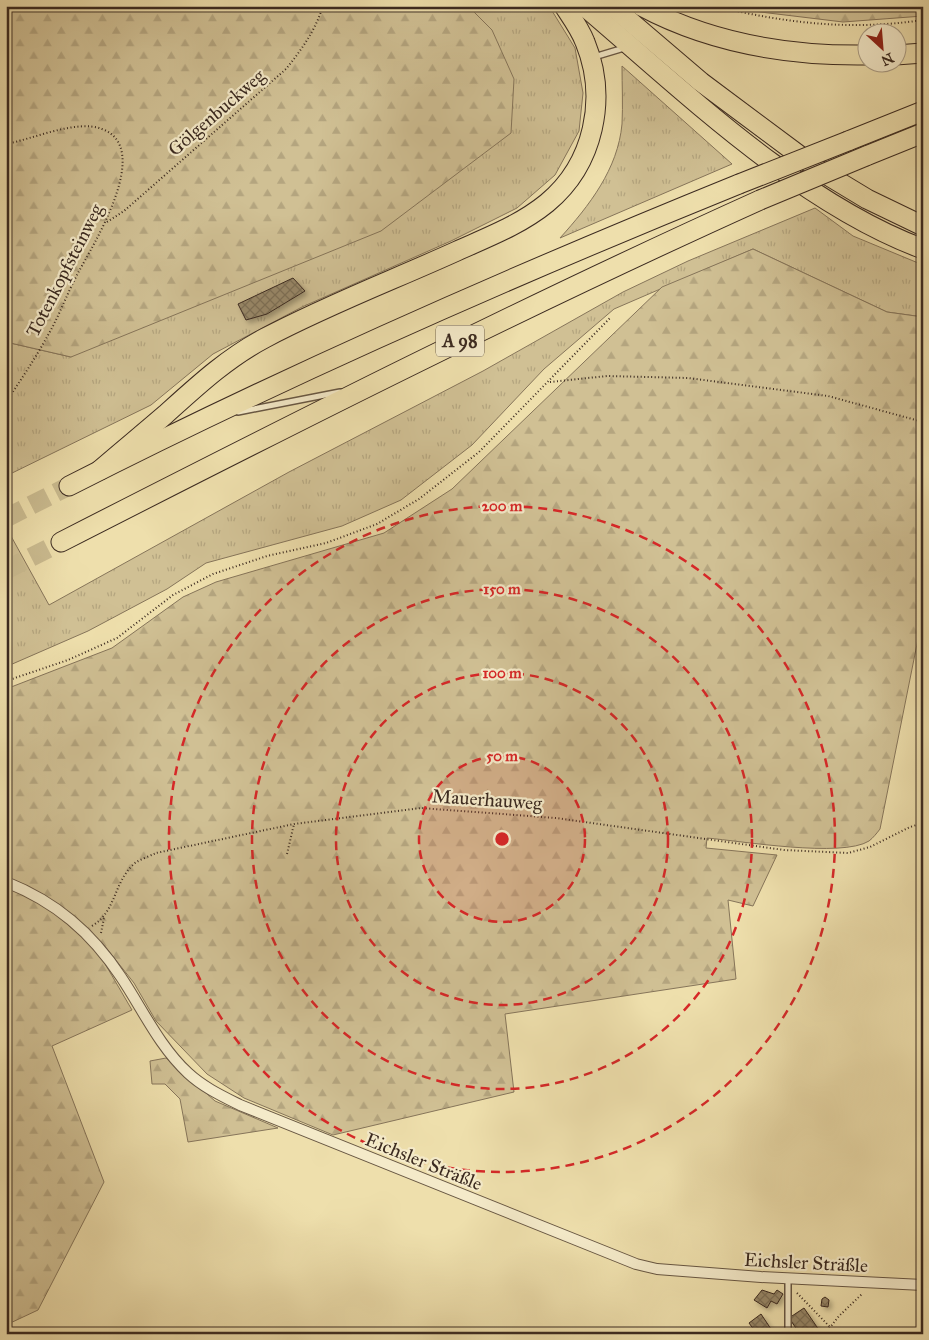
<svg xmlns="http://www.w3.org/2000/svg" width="929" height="1340" font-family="'IM FELL Great Primer',serif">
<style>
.grass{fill:url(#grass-tufts);stroke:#86755a}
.forest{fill:url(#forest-firs);stroke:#86755a}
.building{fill:url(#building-cross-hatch);stroke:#3b2a20;filter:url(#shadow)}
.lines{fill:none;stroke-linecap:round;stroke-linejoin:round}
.motorway-tunnel{stroke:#cabb90;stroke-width:19;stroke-dasharray:19 9;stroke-linecap:butt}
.service-casing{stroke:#685743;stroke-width:8}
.minor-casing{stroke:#685743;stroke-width:12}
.motorway-casing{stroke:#3b2a20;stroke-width:21}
.path{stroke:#3b2a20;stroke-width:2;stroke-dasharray:1 2.5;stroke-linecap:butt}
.service{stroke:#f4eac9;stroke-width:5}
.minor{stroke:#f4eac9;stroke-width:10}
.motorway{stroke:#eedfac;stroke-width:19}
.motorway-bridge-casing{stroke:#3b2a20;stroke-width:21;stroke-linecap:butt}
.motorway-bridge{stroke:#eedfac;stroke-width:19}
.ring{fill:none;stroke:#d62828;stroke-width:2.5;stroke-dasharray:9 6}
.labels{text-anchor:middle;stroke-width:4.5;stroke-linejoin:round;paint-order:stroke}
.shield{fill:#f4eac9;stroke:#726453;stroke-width:1}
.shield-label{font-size:18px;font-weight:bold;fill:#3b2a20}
.street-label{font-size:19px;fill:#3b2a20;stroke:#f4eac9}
.centre{fill:#d62828;stroke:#f4eac9;stroke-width:2.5}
.ring-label{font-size:15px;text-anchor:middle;font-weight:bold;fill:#d62828;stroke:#f4eac9;stroke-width:4.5;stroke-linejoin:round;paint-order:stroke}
</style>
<defs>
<pattern id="grass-tufts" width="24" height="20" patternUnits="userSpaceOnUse" patternTransform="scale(1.25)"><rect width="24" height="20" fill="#d0c094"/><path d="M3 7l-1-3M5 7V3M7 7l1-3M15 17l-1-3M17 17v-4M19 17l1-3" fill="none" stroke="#b4a57f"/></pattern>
<pattern id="forest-firs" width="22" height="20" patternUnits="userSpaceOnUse" patternTransform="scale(1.25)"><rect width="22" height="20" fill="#d0c094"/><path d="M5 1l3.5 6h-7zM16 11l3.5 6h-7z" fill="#b4a57f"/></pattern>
<pattern id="building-cross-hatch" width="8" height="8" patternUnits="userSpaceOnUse" patternTransform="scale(1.25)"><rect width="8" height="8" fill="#988869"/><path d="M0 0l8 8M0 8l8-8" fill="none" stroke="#7d6f56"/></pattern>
<filter id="shadow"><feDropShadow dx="3" dy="3" stdDeviation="2.5" flood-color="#0004"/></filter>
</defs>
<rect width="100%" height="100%" fill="#eedfac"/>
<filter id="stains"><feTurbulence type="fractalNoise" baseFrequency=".004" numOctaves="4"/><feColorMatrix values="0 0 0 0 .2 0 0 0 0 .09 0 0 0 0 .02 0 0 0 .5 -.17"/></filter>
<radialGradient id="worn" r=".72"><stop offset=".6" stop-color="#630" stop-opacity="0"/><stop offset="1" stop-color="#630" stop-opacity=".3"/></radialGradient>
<!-- grass -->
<g class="grass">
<path d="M468,6H549L575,48L583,93L579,131L555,175L517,208L451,241L302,307L213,354L151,405L6,476V342L71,357L492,30Z"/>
<path d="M622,66L732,164L560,238C589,206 618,169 622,124C623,105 622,85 622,66Z"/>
<path d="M815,208L853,236L923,265V317L887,312L753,249L614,309L544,369L472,445L401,500L342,526L206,563L167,589L88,631L10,665L6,657V527L49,605L289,472L483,371L623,292L688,261Z"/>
</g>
<!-- forest -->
<g class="forest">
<path d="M6,6H468L492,30L514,79L511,133L381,231L71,357L6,342Z"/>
<path d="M738,6H923V16L843,22L752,11Z"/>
<path d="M753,249L887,312L923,317V614L880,829C877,833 873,838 869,841C842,858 741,841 707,838L706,848L777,855L753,906L728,900L736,979L505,1014L514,1092L333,1135L244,1098L207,1074L156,1021L134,983L104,945L61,908L6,879V689L112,648L183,597L216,582L384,533L452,489L662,287Z"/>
<path d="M6,887L35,896L97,950L132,1010L52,1046L104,1182L38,1310L6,1325Z"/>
<path d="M166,1058L215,1101L278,1128L188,1142L180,1099L165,1084H152L150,1061Z"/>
</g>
<!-- building -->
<g class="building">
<path d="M293,278L305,291L267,314L246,320L238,304Z"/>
<path d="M762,1290L774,1294L777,1290L783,1294L777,1304L771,1301L767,1308L754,1300Z"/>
<path d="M825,1297L829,1300L828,1307L821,1306L822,1299Z"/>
<path d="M804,1308L819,1330L814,1334H800L789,1318Z"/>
<path d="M761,1314L773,1332L771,1334H757L749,1323Z"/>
</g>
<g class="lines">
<!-- motorway-tunnel -->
<g class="motorway-tunnel">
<path d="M6,518L69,486"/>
<path d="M6,570L61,542"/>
</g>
<!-- service casing -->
<g class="service-casing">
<g id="service">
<path d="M594,57L624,48"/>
<path d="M238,412L340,392"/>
<path d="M788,1279V1334"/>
</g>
</g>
<!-- minor casing -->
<g class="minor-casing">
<path id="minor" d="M6,882C56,902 91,932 121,977C143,1010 159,1046 188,1073C203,1087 222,1096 240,1105L636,1264L657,1269L761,1277L923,1285"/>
</g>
<!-- motorway casing -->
<g class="motorway-casing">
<g id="motorway">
<path d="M584,6C684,91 799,203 923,249"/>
<path d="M612,6L701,82L819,170L867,199L923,226"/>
<path d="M641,6C710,43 789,56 866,55"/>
<path d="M896,55L923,53"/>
<path d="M848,141L923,111"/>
<path d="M866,156L923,133"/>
<path d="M100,470C122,451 144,433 166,414C197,386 227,358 265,338C327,305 393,280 457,251C488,237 520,225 547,203C594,164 608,98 585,42C580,29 572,18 564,6"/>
<path d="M69,486C287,375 512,276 739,184"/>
<path d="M61,542C292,424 523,307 760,200"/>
</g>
</g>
<!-- path -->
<g class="path">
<path d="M714,6C786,23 849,31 923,20"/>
<path d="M6,144C33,139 77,119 102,129C154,148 93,245 78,273C69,290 62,308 54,324C40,351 23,377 6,402"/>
<path d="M107,222L124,211L286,69C302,49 315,31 323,6"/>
<path d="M550,382L607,376L688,378L828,396L923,422"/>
<path d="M6,681L68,660L117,638L173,595L213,574L267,556L326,543L377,524L419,499L479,452L611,317"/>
<path d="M287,854L294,824"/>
<path d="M92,926C117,911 113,882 135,863C141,859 150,856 156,853L294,824L421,808L556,818L784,850L848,853L870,847L910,827L923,823"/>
<path d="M101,933L104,918"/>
<path d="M797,1293L830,1327"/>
<path d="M825,1334L839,1316L863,1293"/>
</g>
<!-- service -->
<use href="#service" class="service"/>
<!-- minor -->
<use href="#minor" class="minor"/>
<!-- motorway -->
<use href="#motorway" class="motorway"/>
<!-- motorway-bridge casing -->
<g class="motorway-bridge-casing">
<g id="motorway-bridge">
<path d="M739,184L848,141"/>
<path d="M760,200L866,156"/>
</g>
</g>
<!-- motorway-bridge -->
<use href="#motorway-bridge" class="motorway-bridge"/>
</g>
<!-- distance rings -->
<circle cx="502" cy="839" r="83" fill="#d62828" fill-opacity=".12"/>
<g class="ring">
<circle cx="502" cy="839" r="83"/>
<circle cx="502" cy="839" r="166"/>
<circle cx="502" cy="839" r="250"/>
<circle cx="502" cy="839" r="333"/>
</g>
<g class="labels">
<!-- shield labels -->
<rect class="shield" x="436" y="325.5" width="48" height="31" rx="4"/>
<g class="shield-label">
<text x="460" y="347">A 98</text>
</g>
<!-- street labels -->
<g class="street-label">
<text transform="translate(216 112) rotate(-41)" y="7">Gölgenbuckweg</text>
<text transform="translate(64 270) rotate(-63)" y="7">Totenkopfsteinweg</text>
<text transform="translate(487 799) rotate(4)" y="7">Mauerhauweg</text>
<text transform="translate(424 1161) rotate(22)" y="7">Eichsler Sträßle</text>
<text transform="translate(806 1262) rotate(3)" y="7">Eichsler Sträßle</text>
</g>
</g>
<circle cx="502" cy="839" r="8" class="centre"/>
<g class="ring-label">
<text x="502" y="511">200 m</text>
<text x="502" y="594">150 m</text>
<text x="502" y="678">100 m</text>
<text x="502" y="761">50 m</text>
</g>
<!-- margin -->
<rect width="929" height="1340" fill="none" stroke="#eedfac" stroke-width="25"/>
<rect x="8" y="8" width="914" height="1325" fill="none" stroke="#3b2a20" stroke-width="2.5"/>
<rect x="12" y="12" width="904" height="1315" fill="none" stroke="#3b2a20"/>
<!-- north arrow -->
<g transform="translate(882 48) rotate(154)"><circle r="24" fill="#f4eac9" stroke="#aa9d85"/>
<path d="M0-4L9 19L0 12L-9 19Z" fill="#8f2418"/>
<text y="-8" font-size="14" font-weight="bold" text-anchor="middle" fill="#3b2a20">N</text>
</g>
<rect width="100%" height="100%" filter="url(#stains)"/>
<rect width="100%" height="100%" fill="url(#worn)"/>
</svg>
